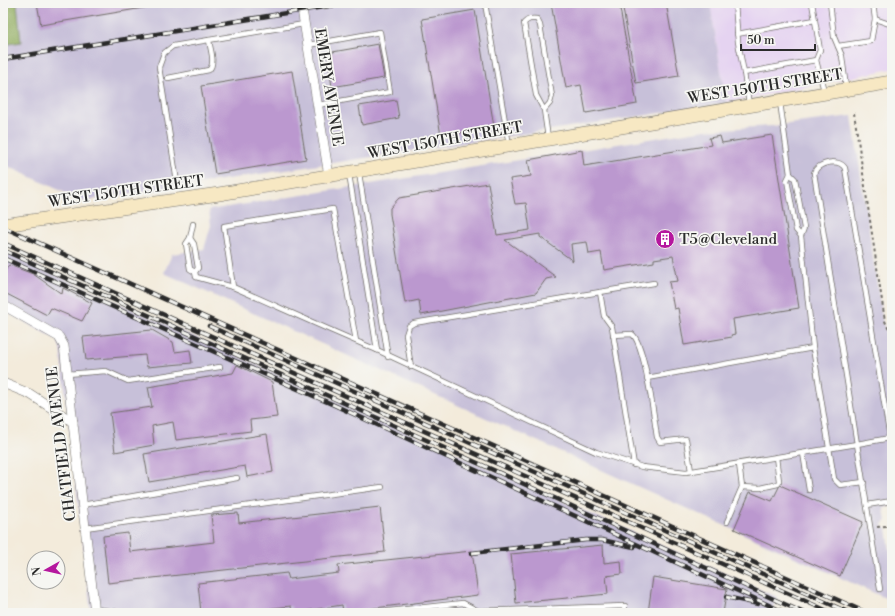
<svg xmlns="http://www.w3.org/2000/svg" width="895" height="616" font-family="'Libre Bodoni',serif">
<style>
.built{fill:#e5d3f1}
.industrial{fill:#c7c0d9}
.forest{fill:#90ac5f;stroke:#5e6c45}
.building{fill:#bb98cf}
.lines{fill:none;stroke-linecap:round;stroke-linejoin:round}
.lane-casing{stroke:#716e69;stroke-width:6}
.street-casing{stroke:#716e69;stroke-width:10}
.secondary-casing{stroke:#716e69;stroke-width:14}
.path{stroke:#716e69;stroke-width:2;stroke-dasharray:3 3;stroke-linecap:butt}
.lane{stroke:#fff;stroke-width:4.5}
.street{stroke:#fff;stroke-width:9}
.secondary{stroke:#f7e8c3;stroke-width:13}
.rail-casing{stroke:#2b2b2b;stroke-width:4.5}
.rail{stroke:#f6f6f2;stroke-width:3;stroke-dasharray:9;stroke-linecap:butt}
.labels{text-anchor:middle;stroke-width:3.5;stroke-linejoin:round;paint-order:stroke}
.street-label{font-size:15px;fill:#2b2b2b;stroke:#f6f6f2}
.poi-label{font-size:15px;fill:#2b2b2b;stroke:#f6f6f2;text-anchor:start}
</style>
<rect width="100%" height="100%" fill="#f6f6f2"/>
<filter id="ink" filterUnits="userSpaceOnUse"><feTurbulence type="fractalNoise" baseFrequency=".025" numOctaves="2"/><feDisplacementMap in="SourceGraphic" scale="8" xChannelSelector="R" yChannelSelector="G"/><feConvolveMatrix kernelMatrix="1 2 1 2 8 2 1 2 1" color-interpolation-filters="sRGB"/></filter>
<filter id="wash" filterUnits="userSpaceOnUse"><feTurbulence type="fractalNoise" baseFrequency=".012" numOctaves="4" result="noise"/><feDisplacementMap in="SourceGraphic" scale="16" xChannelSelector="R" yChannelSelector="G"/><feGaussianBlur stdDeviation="0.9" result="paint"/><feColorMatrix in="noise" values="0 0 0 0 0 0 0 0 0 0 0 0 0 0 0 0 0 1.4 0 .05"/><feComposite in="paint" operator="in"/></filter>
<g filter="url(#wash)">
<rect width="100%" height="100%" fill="#f3ebdb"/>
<!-- built -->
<path class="built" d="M710,3H892V69L726,103Z"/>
<!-- industrial -->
<g class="industrial">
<path d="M3,3H710L726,103L83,201L3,164Z"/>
<path d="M852,116L883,324L889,336L892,352V506L884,508L886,522L882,524L883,528H887L892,565V601L164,273L172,254L204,249L211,225L209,210L705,130L773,126Z"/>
<path d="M3,251L777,597L771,613H91L60,347L57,340L3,310Z"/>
</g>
<!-- forest -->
<path class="forest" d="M3,3H17L21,42L3,45Z"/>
<g id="blocks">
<!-- building -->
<g class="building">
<path d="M37,3H167V4L41,25Z"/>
<path d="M551,3H619L637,104L586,113L581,85L566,88Z"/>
<path d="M622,3H666L679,76L636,83Z"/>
<path d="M475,10L494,127L441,136L422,19Z"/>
<path d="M378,44L384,78L332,87L327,53Z"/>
<path d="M292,71L306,159L215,174L201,86Z"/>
<path d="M396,100L399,118L362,125L359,106Z"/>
<path d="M772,135L799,308L733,319L735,334L731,335L732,337L684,345L678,308L674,309L669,282L678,281L673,256L654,259V262L604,270L601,252L589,254L587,242L571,244L573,261L540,237V234L505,240L556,277L546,279L536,293L421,315L419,300L405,303L390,214V208L399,198L488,183L497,235L530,230L526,203L515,204L510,179L531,176L528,160L582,150L584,166L711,145L709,138L720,136L722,143Z"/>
<path d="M9,265L33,274L62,294L63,288L92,303L82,321L51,308L47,315L3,292V274Z"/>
<path d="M152,330L173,342L175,352L190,350L192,363L147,367L145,355L86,360L83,337Z"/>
<path d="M237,365L272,382L277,417L250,420L251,431L176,440L173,422L152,426L154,445L115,452L110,413L152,407L148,387L233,373Z"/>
<path d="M267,434L273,472L247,477L245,466L149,482L144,454Z"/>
<path d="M780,485L863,522L840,576L734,529L750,492L772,501Z"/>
<path d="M380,507L385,552L108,583L103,536L128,533L130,552L214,542L211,515L238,513L239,523Z"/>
<path d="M603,545L604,563L621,561L622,574L606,576L608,594L516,603L511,554Z"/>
<path d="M472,551L478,595L343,612L342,605L292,613L291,606L231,613H201L198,583L287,573L289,579L339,573L338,565Z"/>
<path d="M653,577L727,589L723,613H648Z"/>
</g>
</g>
</g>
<g filter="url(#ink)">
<use href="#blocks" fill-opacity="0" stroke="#716e69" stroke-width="1"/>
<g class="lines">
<!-- lane casing -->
<g class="lane-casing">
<g id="lane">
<path d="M485,3L509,145"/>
<path d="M735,3L738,42L744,73"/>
<path d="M812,3L820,50L816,60"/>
<path d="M830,3L834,37L842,56L846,88"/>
<path d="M873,3L875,19L892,25"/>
<path d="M737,34L815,20"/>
<path d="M308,45L380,32L390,92L318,105"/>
<path d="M838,46L871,41L875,19"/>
<path d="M168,78L209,70C216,63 210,49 209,40"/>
<path d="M780,102L790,174"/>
<path d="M749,104L744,73L816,60L824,91"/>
<path d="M544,110L550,103L552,96L540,25L537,19C531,18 528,19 524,23L536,95L544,110L548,138"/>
<path d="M359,173L388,357"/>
<path d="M349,174L377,350"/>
<path d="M177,182L159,67L164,53L173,46L304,24"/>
<path d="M801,236L796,230L787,180L790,174L795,179L804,228L801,236L813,348"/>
<path d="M190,238L193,224"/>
<path d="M195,272L190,269L186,244L190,238L194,244L198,268L195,272L196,277L233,287"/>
<path d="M600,292L654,283"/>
<path d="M613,335L632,334C645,343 654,418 657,437L660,442L686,439L691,471"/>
<path d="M356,341L333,209L224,226L233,287C281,308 329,330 377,350L596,452L642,467L686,472L857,444L880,589"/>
<path d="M411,367L406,335L409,326L414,323L600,292L604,316L612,327L634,465"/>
<path d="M67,374L106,371L128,381L220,367"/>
<path d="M647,378L813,348L834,479L840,485L864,482"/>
<path d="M890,438L857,444L814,173C818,162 839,158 845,168L890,438L892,448"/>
<path d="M803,453L809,490"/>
<path d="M742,487L760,488L778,484L779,481L776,457"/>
<path d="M82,505L237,478"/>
<path d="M867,505L892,501"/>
<path d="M727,522L742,487L739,464"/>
<path d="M85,528L382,487"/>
<path d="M95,609L124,613"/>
<path d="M371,613L463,603L478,611L625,606L624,613"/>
</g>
</g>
<!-- street casing -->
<g class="street-casing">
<g id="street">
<path d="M301,3L329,176"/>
<path d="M3,305L59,337L64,346L95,613"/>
<path d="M3,383L30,394L73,422"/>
</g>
</g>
<!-- secondary casing -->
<g class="secondary-casing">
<path id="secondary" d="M3,225L219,194L892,82"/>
</g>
<!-- path -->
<g class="path">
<path d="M854,113L885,321L892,337"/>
<path d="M877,527L886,526L892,527"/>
</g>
<!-- lane -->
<use href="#lane" class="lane"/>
<!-- street -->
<use href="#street" class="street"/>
<!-- secondary -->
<use href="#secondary" class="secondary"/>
<!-- rail casing -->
<g class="rail-casing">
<g id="rail">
<path d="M3,59L348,3"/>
<path d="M3,227L867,613"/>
<path d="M3,243L832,613"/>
<path d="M3,250L500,473L804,613"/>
<path d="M3,258L334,405L786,613"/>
<path d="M209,326L850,613"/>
<path d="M472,553L586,540H602L634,547"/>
<path d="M726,597L758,604"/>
</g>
</g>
<!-- rail -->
<use href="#rail" class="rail"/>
</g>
</g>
<!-- icons -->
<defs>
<g id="building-disc" transform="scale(1)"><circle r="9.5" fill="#b5179e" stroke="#f6f6f2"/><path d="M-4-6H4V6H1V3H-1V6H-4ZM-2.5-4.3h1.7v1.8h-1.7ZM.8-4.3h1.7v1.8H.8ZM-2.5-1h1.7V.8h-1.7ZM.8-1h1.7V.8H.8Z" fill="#fff"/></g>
</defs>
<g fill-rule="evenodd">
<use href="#building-disc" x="665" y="239"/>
</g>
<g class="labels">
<!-- street labels -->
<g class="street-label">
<text transform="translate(765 86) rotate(-9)" y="5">WEST 150TH STREET</text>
<text transform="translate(329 87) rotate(81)" y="5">EMERY AVENUE</text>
<text transform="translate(445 140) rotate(-10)" y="5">WEST 150TH STREET</text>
<text transform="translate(126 191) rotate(-8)" y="5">WEST 150TH STREET</text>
<text transform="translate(61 444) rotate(-97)" y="5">CHATFIELD AVENUE</text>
</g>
<!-- poi labels -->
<g class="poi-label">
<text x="679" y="244">T5@Cleveland</text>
</g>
</g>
<!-- margin -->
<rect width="895" height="616" fill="none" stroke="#f6f6f2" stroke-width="16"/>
<!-- north arrow -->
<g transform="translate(46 570) rotate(262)"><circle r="19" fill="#f6f6f2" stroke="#a5a5a2"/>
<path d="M0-3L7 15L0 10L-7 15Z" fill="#b5179e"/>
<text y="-6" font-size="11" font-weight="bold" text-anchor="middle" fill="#2b2b2b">N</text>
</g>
<!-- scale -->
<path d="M741 44v6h74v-6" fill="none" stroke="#2b2b2b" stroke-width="2"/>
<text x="747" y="44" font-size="12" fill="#2b2b2b" stroke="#f6f6f2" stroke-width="3" paint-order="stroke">50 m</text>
</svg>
